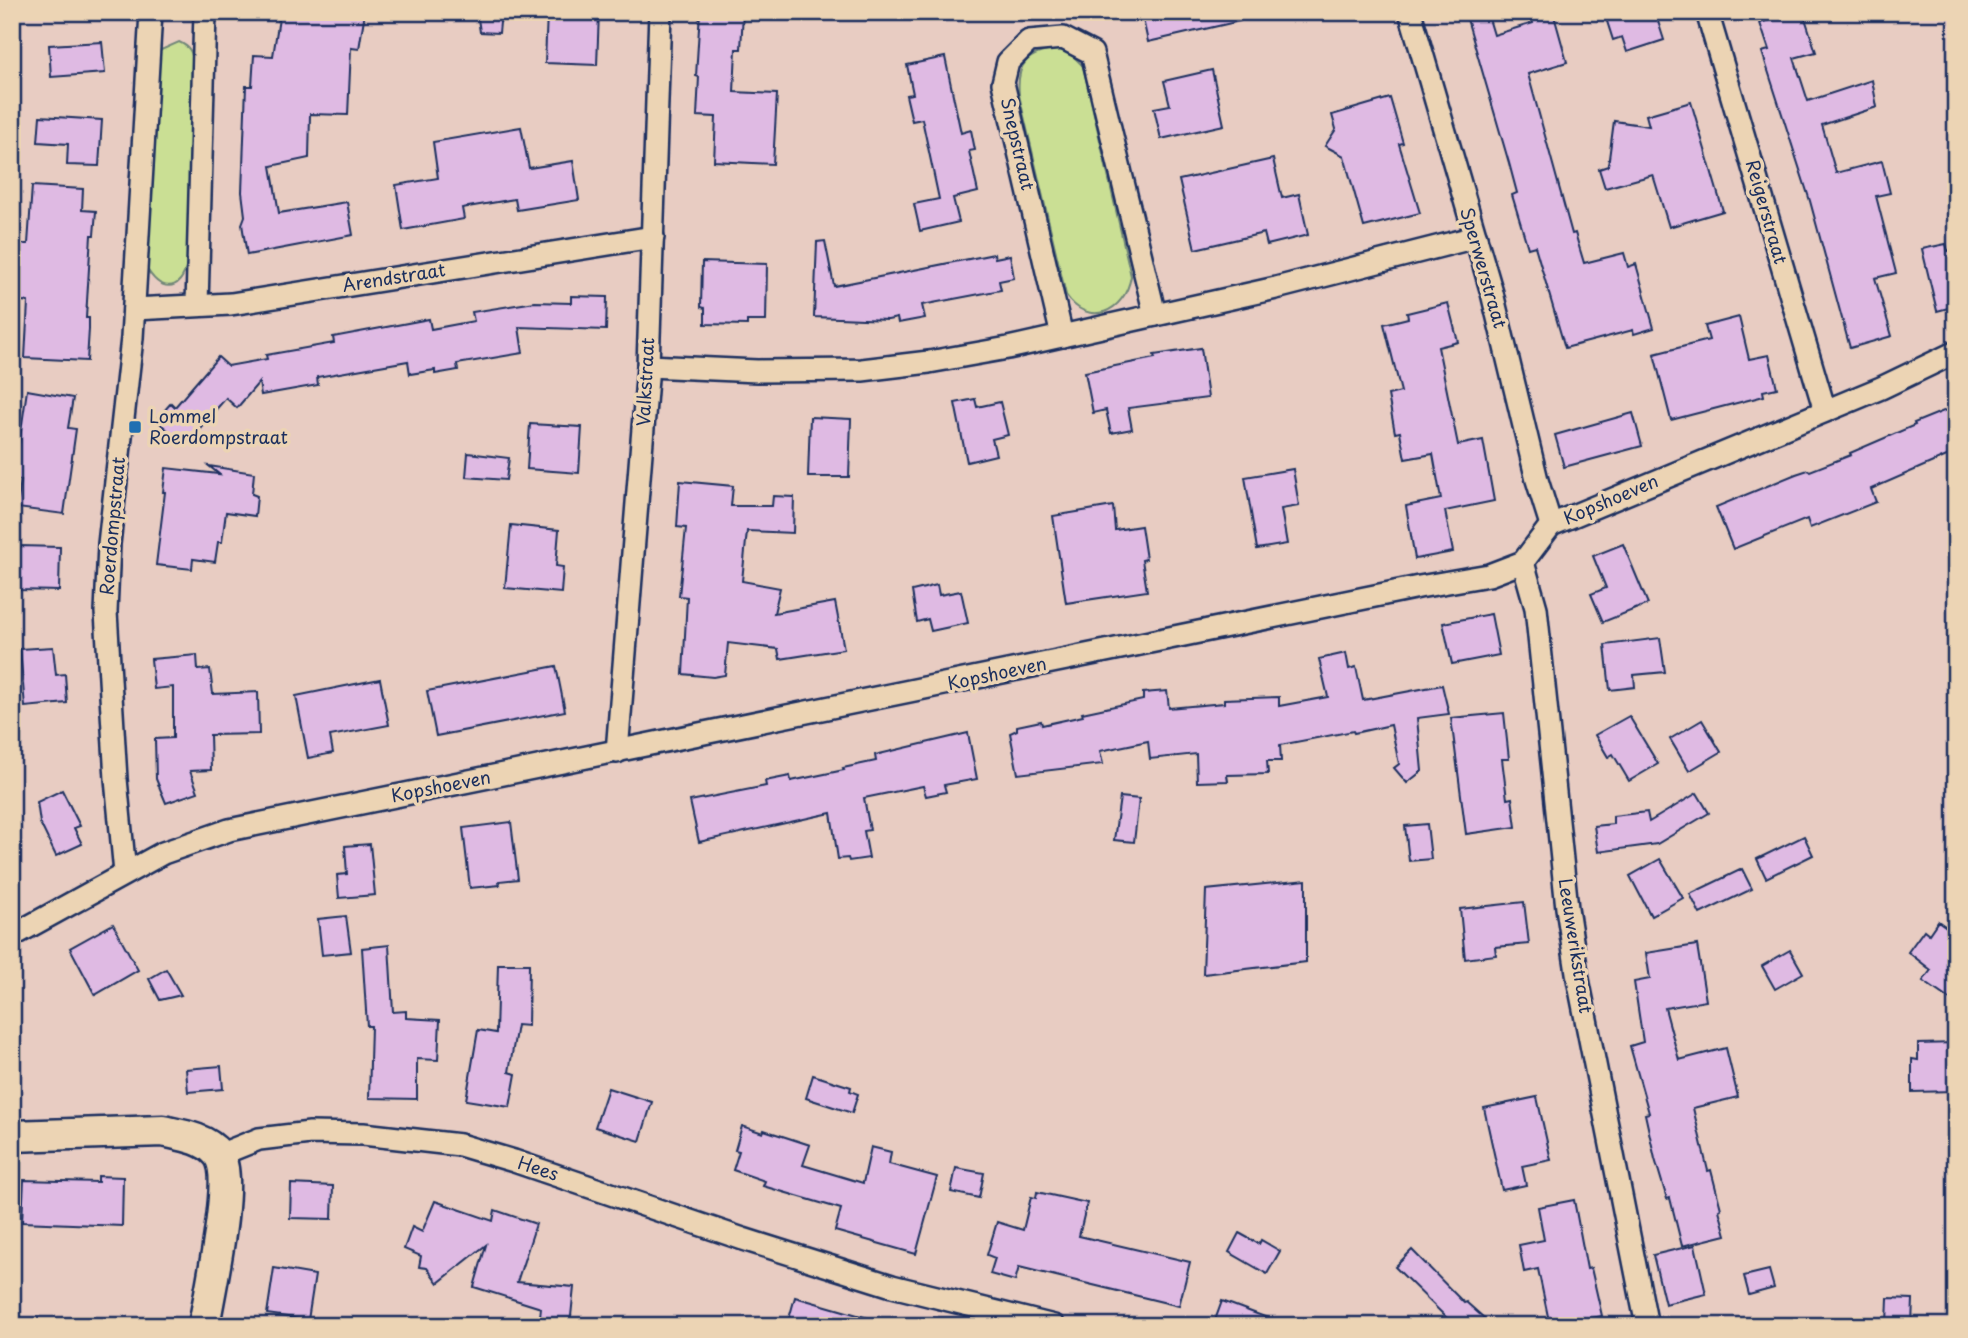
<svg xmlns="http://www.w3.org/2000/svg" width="1968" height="1338" font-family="'Playpen Sans',sans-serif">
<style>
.green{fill:#cadf94;stroke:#728779;stroke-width:2}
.building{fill:#dfbae3;stroke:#1b2f5e;stroke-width:2}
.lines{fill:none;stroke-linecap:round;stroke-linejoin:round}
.street-casing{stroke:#1b2f5e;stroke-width:26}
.secondary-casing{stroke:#1b2f5e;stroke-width:35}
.street{stroke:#ecd4b4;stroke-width:21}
.secondary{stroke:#ecd4b4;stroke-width:30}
.poi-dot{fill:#1f6fb2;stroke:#ecd4b4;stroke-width:2.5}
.labels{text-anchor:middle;stroke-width:7;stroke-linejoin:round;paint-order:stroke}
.street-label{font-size:18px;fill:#1b2f5e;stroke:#ecd4b4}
.poi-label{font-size:18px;fill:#1b2f5e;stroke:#ecd4b4;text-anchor:start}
</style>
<rect width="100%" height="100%" fill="#e8ccc2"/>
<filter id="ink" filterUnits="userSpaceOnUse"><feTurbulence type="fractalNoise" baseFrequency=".0143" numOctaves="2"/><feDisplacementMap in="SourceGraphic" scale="14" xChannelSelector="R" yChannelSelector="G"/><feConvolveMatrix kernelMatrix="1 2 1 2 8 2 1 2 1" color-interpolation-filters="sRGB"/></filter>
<g filter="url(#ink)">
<!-- green -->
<g class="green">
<path d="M179,42C190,47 192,51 193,63L187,264C180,294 159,291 146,267L157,59L161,50Z"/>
<path d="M1058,49L1072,55L1083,66L1131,276C1125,313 1088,328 1066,295L1019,95C1016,63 1027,53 1058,49Z"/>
</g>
<!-- building -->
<g class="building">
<path d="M280,12H365L359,49L351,48L348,115L310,114L309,158L271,166L279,213L347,202L353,235L247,255L242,224L245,216L242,192L246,86H252L254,55L273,56Z"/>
<path d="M477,12H501L499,33L480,32Z"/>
<path d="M547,12H599L597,65L545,63Z"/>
<path d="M700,12H743L741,49H736L734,92L777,94L773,164L714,161L716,117L697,116L699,77L696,76Z"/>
<path d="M1145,12H1239L1240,21L1148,42L1143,19H1147Z"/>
<path d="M1465,12H1487L1494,35L1533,23L1530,12H1553L1567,62L1528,74L1572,234L1575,233L1584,263L1624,253L1628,267L1636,264L1654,328L1634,334L1633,330L1565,348L1535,246L1528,248L1512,195L1517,193L1509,163Z"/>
<path d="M1604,12H1655L1664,40L1627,52L1622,37L1613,40Z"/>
<path d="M1794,12H1803L1816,52L1794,58L1808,101L1872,80L1877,107L1822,125L1836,173L1882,161L1890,193L1876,196L1896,273L1875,278L1892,336L1850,348L1810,201L1762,52L1769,50L1760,23Z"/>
<path d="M102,42L105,73L51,77L49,45Z"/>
<path d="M945,57L961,133L971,130L975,150L969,151L978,192L953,198L959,222L920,231L914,204L939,199L922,119L912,121L906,95L913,94L907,65Z"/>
<path d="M1212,70L1224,125L1161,139L1154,108L1170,105L1164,81Z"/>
<path d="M1390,98L1403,143L1399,144L1420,213L1364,227L1344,156L1325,146L1336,129L1332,115Z"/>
<path d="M1691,102L1723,211L1669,227L1653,175L1605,188L1599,169L1608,166L1614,121L1649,126L1646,115Z"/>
<path d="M40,116L102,120L99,166L67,165L68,144L38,142Z"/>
<path d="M521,127L529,168L573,161L579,200L517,210L515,199L462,208L464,219L403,230L396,185L438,178L433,142Z"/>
<path d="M1273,159L1282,198L1299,194L1308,235L1267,245L1264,233L1195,249L1179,180Z"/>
<path d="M32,186L83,189L82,210L96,211L94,235H91L86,318H89V329L87,361L25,358L28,302L16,300L19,244H28Z"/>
<path d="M825,241L834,286L994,254L995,258L1010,255L1014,278L999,281L1001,290L922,305L925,318L898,323L897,318L888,320L814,317L817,242Z"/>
<path d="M1946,244L1948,251L1956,249V306L1937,311L1922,249Z"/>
<path d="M702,262L767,264L766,321H747V325L705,324V308L701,307Z"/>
<path d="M571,296L607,297L606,330L519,327L523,353L457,364L458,370L435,374V370L410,374L408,361L317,377L318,385L261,395L259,382L237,408L226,398L185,445L156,420L171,403L175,407L218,357L228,366L267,359L266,355L334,343L333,337L429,319L431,329L474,321L472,312L535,302L571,303Z"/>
<path d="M1448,303L1458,342L1438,347L1458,445L1483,440L1494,501L1445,511L1453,552L1415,559L1406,506L1441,499L1433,454L1405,459L1400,432L1395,433L1388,395L1401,392L1384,324L1408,318L1407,313Z"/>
<path d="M1739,317L1749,359L1769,355L1777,388L1763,391L1764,396L1671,420L1654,354L1709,340L1705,326Z"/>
<path d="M1201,348L1208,398L1128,408L1132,429L1111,433L1106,410L1093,413L1085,372L1155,358L1154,355Z"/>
<path d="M27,390L73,398L68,428L76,429L64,514L17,508L21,480L14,479Z"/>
<path d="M975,399L977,407L1000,402L1008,435L992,439L996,455L967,462L955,403Z"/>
<path d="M1956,406V452L1871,489L1876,502L1810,528L1807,519L1733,549L1716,507L1796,474L1808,470L1810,471L1851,455L1850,453L1915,425L1914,423Z"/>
<path d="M1633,413L1642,446L1564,467L1555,435Z"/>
<path d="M810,417L851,419L849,477H808Z"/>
<path d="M530,424L582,427L579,473L527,469Z"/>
<path d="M468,453L509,458L506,480L466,477Z"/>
<path d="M209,466L254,473L252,494L257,496L255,516L226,512L222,542H218L215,562L193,559L192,569L156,565L165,492H163L166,468L219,474Z"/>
<path d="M1293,469L1299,506L1281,509L1287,544L1257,549L1245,477Z"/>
<path d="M680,481L733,486L731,506H772L773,496L794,497L793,533L747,531L742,581L780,588L774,613L835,602L844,649L780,659L778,649L728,643L725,675L713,677L683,674L687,597L679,596L686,528L677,527Z"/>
<path d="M1113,506L1115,530L1141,526L1146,559L1142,560L1147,591L1066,603L1053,516Z"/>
<path d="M511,525L559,530L556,566L563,567L561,593L505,588Z"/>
<path d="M1623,544L1648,604L1603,622L1591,594L1606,588L1593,556Z"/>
<path d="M19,546L60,547L59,591L18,590Z"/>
<path d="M937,585L939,595L961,591L968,623L931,631L928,619L917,622L912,591Z"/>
<path d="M1491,614L1499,655L1452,664L1443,623Z"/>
<path d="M1660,638L1665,672L1634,675L1635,687L1610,690L1605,645Z"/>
<path d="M53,647L56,675L65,674L67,703L25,707L20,649Z"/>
<path d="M1346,653L1349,669L1356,667L1363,700L1442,685L1449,714L1417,718L1422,771L1407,783L1394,768L1399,764L1391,725L1354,733L1353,731L1280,745L1281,761H1267L1268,774L1227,775L1228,781L1197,782L1196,754L1150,759L1148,741L1100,751L1103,764L1018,774L1010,733L1017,730V726L1041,721L1042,725L1083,716L1082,713L1143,700V693L1167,691L1169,708L1224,703V699L1279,697V706L1328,697L1319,659Z"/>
<path d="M197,655L198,670L210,669L213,694L258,692L259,734L210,735L211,770L190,771L198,792L166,803L156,779L155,739L173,738V687L154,689L151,659Z"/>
<path d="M556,666L565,711L436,736L427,691Z"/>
<path d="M380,679L389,725L330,736L333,753L308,758L296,696Z"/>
<path d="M1504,713L1509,759H1502L1507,799L1512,798L1516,827L1466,834L1451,718Z"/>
<path d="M1629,716L1658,764L1629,781L1613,754L1608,757L1595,735Z"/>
<path d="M1702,720L1721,752L1689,771L1670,739Z"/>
<path d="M968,733L977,779L944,785L946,792L926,796L923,786L864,798L870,830L864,831L869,858L849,861L848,858L838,859L831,813L699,842L690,801L766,786L765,781L790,776L791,781L844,770L843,768L876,761L875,755Z"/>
<path d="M62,790L80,826L74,828L82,844L56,856L40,823L37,802Z"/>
<path d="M1697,793L1709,813L1657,844L1598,852L1594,826L1613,824V816L1647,812L1649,822Z"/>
<path d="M1120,797L1139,799L1134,842L1114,840Z"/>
<path d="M511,822L518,879L499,881L500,885L470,888L463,828Z"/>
<path d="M1427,824L1431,859L1409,861L1405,826Z"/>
<path d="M1804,836L1813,855L1766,878L1757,859Z"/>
<path d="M370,844L375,895L339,898L337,875L347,874L345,846Z"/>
<path d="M1660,859L1683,898L1651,916L1630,876Z"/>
<path d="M1742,869L1752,889L1700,914L1690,894Z"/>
<path d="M1306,880V962L1203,974L1206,890Z"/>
<path d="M1524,902L1529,944L1495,947L1496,955L1465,959L1460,909Z"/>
<path d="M346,916L351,952L322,955L318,919Z"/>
<path d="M1938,921L1956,934V1004L1923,981L1931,970L1908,952L1924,930L1929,934Z"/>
<path d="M113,924L138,970L95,995L70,948Z"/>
<path d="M389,945L393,1012L406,1011V1018L440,1020L438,1060L417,1059V1099L369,1098L371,1026H367L362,948Z"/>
<path d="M1697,945L1706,1001L1665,1008L1679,1060L1726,1048L1738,1097L1693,1108L1708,1171L1711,1170L1721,1209L1719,1210L1726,1235L1682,1246L1670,1198L1667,1199L1655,1159L1645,1114L1649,1113L1630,1046L1643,1042L1634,982L1650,979L1646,953Z"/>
<path d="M1790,950L1803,973L1775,989L1762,966Z"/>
<path d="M498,964H529L528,1026L517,1025L509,1072L516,1074L510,1107L466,1100L478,1030L496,1033Z"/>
<path d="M166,969L181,995L160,1000L149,979Z"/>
<path d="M1956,1043V1091L1912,1092V1059L1918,1060V1044Z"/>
<path d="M221,1066L223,1089L188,1092L186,1069Z"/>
<path d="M813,1075L851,1087L850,1091L858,1094L852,1113L806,1098Z"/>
<path d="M608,1088L652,1102L640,1141L595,1127Z"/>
<path d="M1537,1097L1551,1160L1522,1166L1526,1185L1502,1190L1484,1108Z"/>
<path d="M742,1126L763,1133L764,1130L810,1145L803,1165L863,1183L871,1147L891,1152L889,1164L937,1177L916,1254L835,1231L841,1209L763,1186L765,1181L733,1170L739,1151L735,1150Z"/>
<path d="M956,1168L984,1173L979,1198L951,1192Z"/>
<path d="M98,1176L123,1177L122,1226L22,1222L24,1180L98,1182Z"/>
<path d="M291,1184L333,1186L332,1219L290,1218Z"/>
<path d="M1037,1192L1087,1203L1079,1236L1190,1262L1179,1306L1019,1267L1015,1281L990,1274L995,1258L987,1255L997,1222L1023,1230L1031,1197L1036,1198Z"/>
<path d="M1574,1200L1587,1269L1591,1268L1602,1316L1550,1326L1538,1269L1524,1272L1519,1245L1544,1240L1538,1207Z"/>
<path d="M435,1201L493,1221L495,1210L536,1224L517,1282L574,1287L570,1326H539L541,1308L474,1287L486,1245L438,1283L427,1268L419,1267L421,1256L404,1249L412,1227L422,1232Z"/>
<path d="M1239,1233L1259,1244L1261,1240L1280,1251L1267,1274L1229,1252Z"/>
<path d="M1695,1245L1706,1294L1665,1304L1653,1255Z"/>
<path d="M1412,1250L1464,1303L1466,1302L1493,1326H1444L1449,1320L1395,1267Z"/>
<path d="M274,1268L315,1275L308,1320L267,1314Z"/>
<path d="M1769,1270L1774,1288L1749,1295L1744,1276Z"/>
<path d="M795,1297L875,1320L874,1326H787Z"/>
<path d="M1888,1298L1913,1299L1912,1325L1887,1324Z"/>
<path d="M1222,1301L1281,1323V1326H1213Z"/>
</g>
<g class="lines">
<!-- street casing -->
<g class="street-casing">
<g id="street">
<path d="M1410,12L1492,293L1537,480L1551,525"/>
<path d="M1707,12L1825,411"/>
<path d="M197,305L205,12"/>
<path d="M134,309L231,304L653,237"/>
<path d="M1062,336L1003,83L1008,62L1029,41L1063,38L1092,53L1155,315"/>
<path d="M648,366L757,371L862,370L929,362L1008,348L1276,288L1476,237"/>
<path d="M1523,562L1536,608L1567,908L1578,979L1647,1326"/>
<path d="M617,752L648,366L660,12"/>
<path d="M125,873L116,779L106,612L109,544L132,338L151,12"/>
<path d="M12,936L163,853L229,830L1419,587L1489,575L1523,562L1551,525L1881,388L1956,352"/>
<path d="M219,1155L259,1139L310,1133L363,1134L460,1145L514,1161L743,1239L892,1286L1054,1326"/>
</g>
</g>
<!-- secondary casing -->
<g class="secondary-casing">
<path id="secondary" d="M12,1136L163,1131C181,1135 205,1138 218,1154C236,1177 209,1294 204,1326"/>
</g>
<!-- street -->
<use href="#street" class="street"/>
<!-- secondary -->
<use href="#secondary" class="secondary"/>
</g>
</g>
<!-- markers -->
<rect class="poi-dot" x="128" y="420" width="14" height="14" rx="3.5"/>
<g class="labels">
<!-- street labels -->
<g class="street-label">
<text transform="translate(1017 144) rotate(77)" y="6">Snepstraat</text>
<text transform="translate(1766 212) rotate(74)" y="6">Reigerstraat</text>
<text transform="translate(1483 268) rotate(74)" y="6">Sperwerstraat</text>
<text transform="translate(394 278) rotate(-9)" y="6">Arendstraat</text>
<text transform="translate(646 382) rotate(-87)" y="6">Valkstraat</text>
<text transform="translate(1611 500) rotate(-23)" y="6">Kopshoeven</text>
<text transform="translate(113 526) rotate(-85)" y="6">Roerdompstraat</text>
<text transform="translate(997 674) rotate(-12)" y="6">Kopshoeven</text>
<text transform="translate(441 787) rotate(-11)" y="6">Kopshoeven</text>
<text transform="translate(1575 946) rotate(81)" y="6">Leeuwerikstraat</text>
<text transform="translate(538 1169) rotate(18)" y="6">Hees</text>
</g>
<!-- poi labels -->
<g class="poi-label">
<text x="149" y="423">Lommel<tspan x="149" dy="21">Roerdompstraat</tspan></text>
</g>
</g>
<!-- margin -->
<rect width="1968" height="1338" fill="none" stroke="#ecd4b4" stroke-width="42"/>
<rect x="21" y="21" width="1926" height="1296" fill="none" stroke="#1b2f5e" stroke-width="2.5" filter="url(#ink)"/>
</svg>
